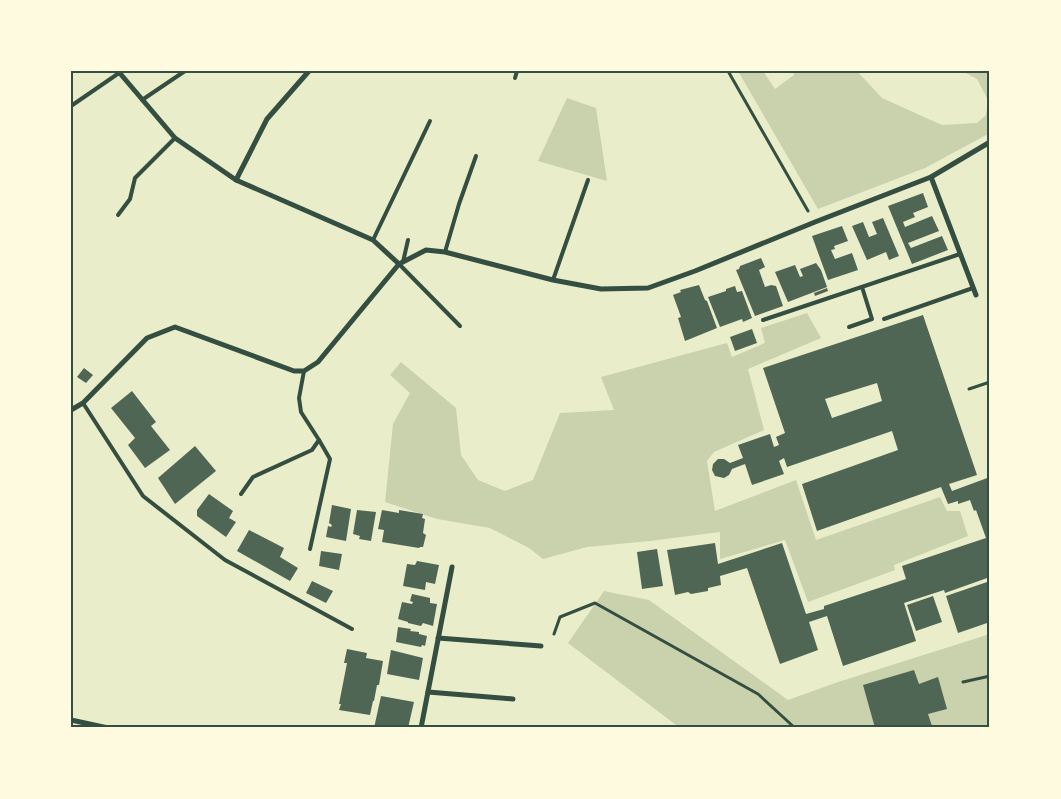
<svg xmlns="http://www.w3.org/2000/svg" width="1061" height="799" font-family="Karla,sans-serif">
<style>
.green{fill:#cad2ad}
.building{fill:#4f6655;fill-rule:evenodd}
.lines{fill:none;stroke-linecap:round;stroke-linejoin:round}
.path{stroke:#344e41;stroke-width:3}
.service{stroke:#344e41;stroke-width:4}
.minor{stroke:#344e41;stroke-width:5}
.neatline{fill:none;stroke:#344e41;stroke-width:2}
</style>
<rect width="100%" height="100%" fill="#e9edc9"/>
<!-- green -->
<g class="green">
<path d="M738,71H763L775,89L794,75L793,71H857L882,98L942,125L977,123L986,115L988,100L977,79L962,71H990V133L925,168L818,209Z"/>
<path d="M567,98L596,108L607,181L538,161Z"/>
<path d="M807,313L821,338L748,369L764,430L714,452L707,461L715,511L796,480L816,540L940,497L947,511H960L968,536L894,565L895,570L808,602L785,540L720,559V532L650,541L587,547L543,559L529,548L490,528L437,519L385,502L393,424L410,393L390,375L401,362L456,408L461,455L478,480L505,491L533,480L560,413L614,410L601,377L727,343L732,357L765,343L761,328Z"/>
<path d="M604,591L649,600L788,700L838,682L990,634V728H680L568,643Z"/>
</g>
<!-- building -->
<g class="building">
<path d="M923,193L928,207L913,213L915,217L903,222L905,227L932,216L939,231L908,243L911,248L942,236L948,250L912,264L888,206Z"/>
<path d="M883,218L899,256L889,260L886,252L867,260L852,226L863,222L869,237L877,234L872,222Z"/>
<path d="M842,226L848,241L834,246L835,249L831,250L835,259L852,253L858,270L828,280L812,236Z"/>
<path d="M761,258L765,267L759,270L765,287L771,285L776,286L783,306L755,316L736,270L739,269L740,266Z"/>
<path d="M816,263L821,270L827,287L788,302L775,272L795,265L800,277L803,276L800,269Z"/>
<path d="M699,285L705,300L707,301L717,328L685,341L678,318L681,317L673,295L681,292L680,290Z"/>
<path d="M735,286L737,292L742,291L752,318L743,322L742,319L720,327L708,297L726,291V289Z"/>
<path d="M827,288L828,291L815,296L814,293Z"/>
<path d="M923,315L977,475L949,484L952,491L990,477V577L945,593L944,590L904,603L916,641L843,666L827,616L809,622L818,650L780,664L747,568L720,576L721,585L708,588V591L691,594L688,592L675,595L667,550L715,543L718,564L782,543L806,614L824,609V606L906,579L902,566L986,538L976,510L974,511L970,500L958,504V501L948,504L941,487L817,531L802,484L898,450L892,431L787,467L784,458L779,461L784,474L752,485L745,464L732,469L729,475L724,478L715,476L712,470L713,464L718,459H724L730,463L743,458L738,445L770,434L774,447L779,445L776,437L785,433L763,368ZM877,383L882,401L832,418L825,399Z"/>
<path d="M752,329L757,343L735,351L730,337Z"/>
<path d="M84,368L93,375L86,383L77,377Z"/>
<path d="M132,391L156,422L151,426L170,450L145,468L128,445L135,438L111,408Z"/>
<path d="M195,446L216,471L175,504L158,478Z"/>
<path d="M209,494L233,511L229,518L236,522L226,537L197,516V510Z"/>
<path d="M332,505L351,509L346,541L326,537L328,526L331,527L332,525L329,523Z"/>
<path d="M357,510L376,512L371,541L359,539L360,536L353,534Z"/>
<path d="M382,510L399,513V510L423,514L422,518L425,519L423,533L426,535L423,547H420L419,548L382,542L384,530L378,529Z"/>
<path d="M249,530L284,548L280,557L298,568L290,581L237,551Z"/>
<path d="M657,549L663,586L642,589L637,552Z"/>
<path d="M321,551L342,554L339,570L319,566Z"/>
<path d="M417,561L439,565L435,584L426,582L425,590L403,586L407,564L415,565Z"/>
<path d="M312,581L333,591L326,603L306,593Z"/>
<path d="M990,581V622L958,633L946,596Z"/>
<path d="M412,594L430,598V603L437,604L433,626L423,623L421,626L408,623V622L398,619L402,602L412,604L413,602L410,601Z"/>
<path d="M933,596L942,622L916,631L907,605Z"/>
<path d="M398,627L411,629L410,631L419,632V634L427,636L425,646L422,645L421,647L396,642Z"/>
<path d="M347,649L367,653L366,658L383,661L379,685H377L374,701H373L370,715L339,710L341,704H339L347,663H344Z"/>
<path d="M391,650L423,658L419,680L387,674Z"/>
<path d="M914,670L919,684L938,677L947,709L928,714L932,726L926,728H875L863,685Z"/>
<path d="M381,696L414,702L408,728H374Z"/>
</g>
<g class="lines">
<!-- path -->
<g class="path">
<path d="M728,71L808,211"/>
<path d="M969,389L990,382"/>
<path d="M554,634L560,617L595,603L758,694L795,728"/>
<path d="M963,682L990,676"/>
</g>
<!-- service -->
<g class="service">
<path d="M515,78L517,71"/>
<path d="M142,100L185,71"/>
<path d="M71,106L119,73"/>
<path d="M118,215L130,199L135,178L175,138"/>
<path d="M373,240L430,121"/>
<path d="M445,252L459,204L476,156"/>
<path d="M403,262L408,240"/>
<path d="M399,264L460,326"/>
<path d="M553,280L588,180"/>
<path d="M884,319L973,288"/>
<path d="M763,320L960,254"/>
<path d="M849,327L872,319L862,287"/>
<path d="M83,403L143,496L225,560L352,629"/>
<path d="M241,494L253,477L312,450L319,440L301,412L299,398L304,371"/>
<path d="M310,549L330,459L319,440"/>
</g>
<!-- minor -->
<g class="minor">
<path d="M118,71L175,138L236,180L373,240L399,264"/>
<path d="M931,177L976,295"/>
<path d="M236,180L267,119L309,71"/>
<path d="M71,410L83,403L147,338L175,327L294,371H304L318,362L399,264L426,250L445,252L553,280L601,289L648,288L695,271L815,222L931,177L990,142"/>
<path d="M438,638L541,646"/>
<path d="M428,692L513,699"/>
<path d="M71,720L108,728"/>
<path d="M421,728L452,567"/>
</g>
</g>
<!-- border -->
<rect width="1061" height="799" fill="none" stroke="#fefae0" stroke-width="145"/>
<rect x="72" y="72" width="916" height="654" class="neatline"/>
</svg>
